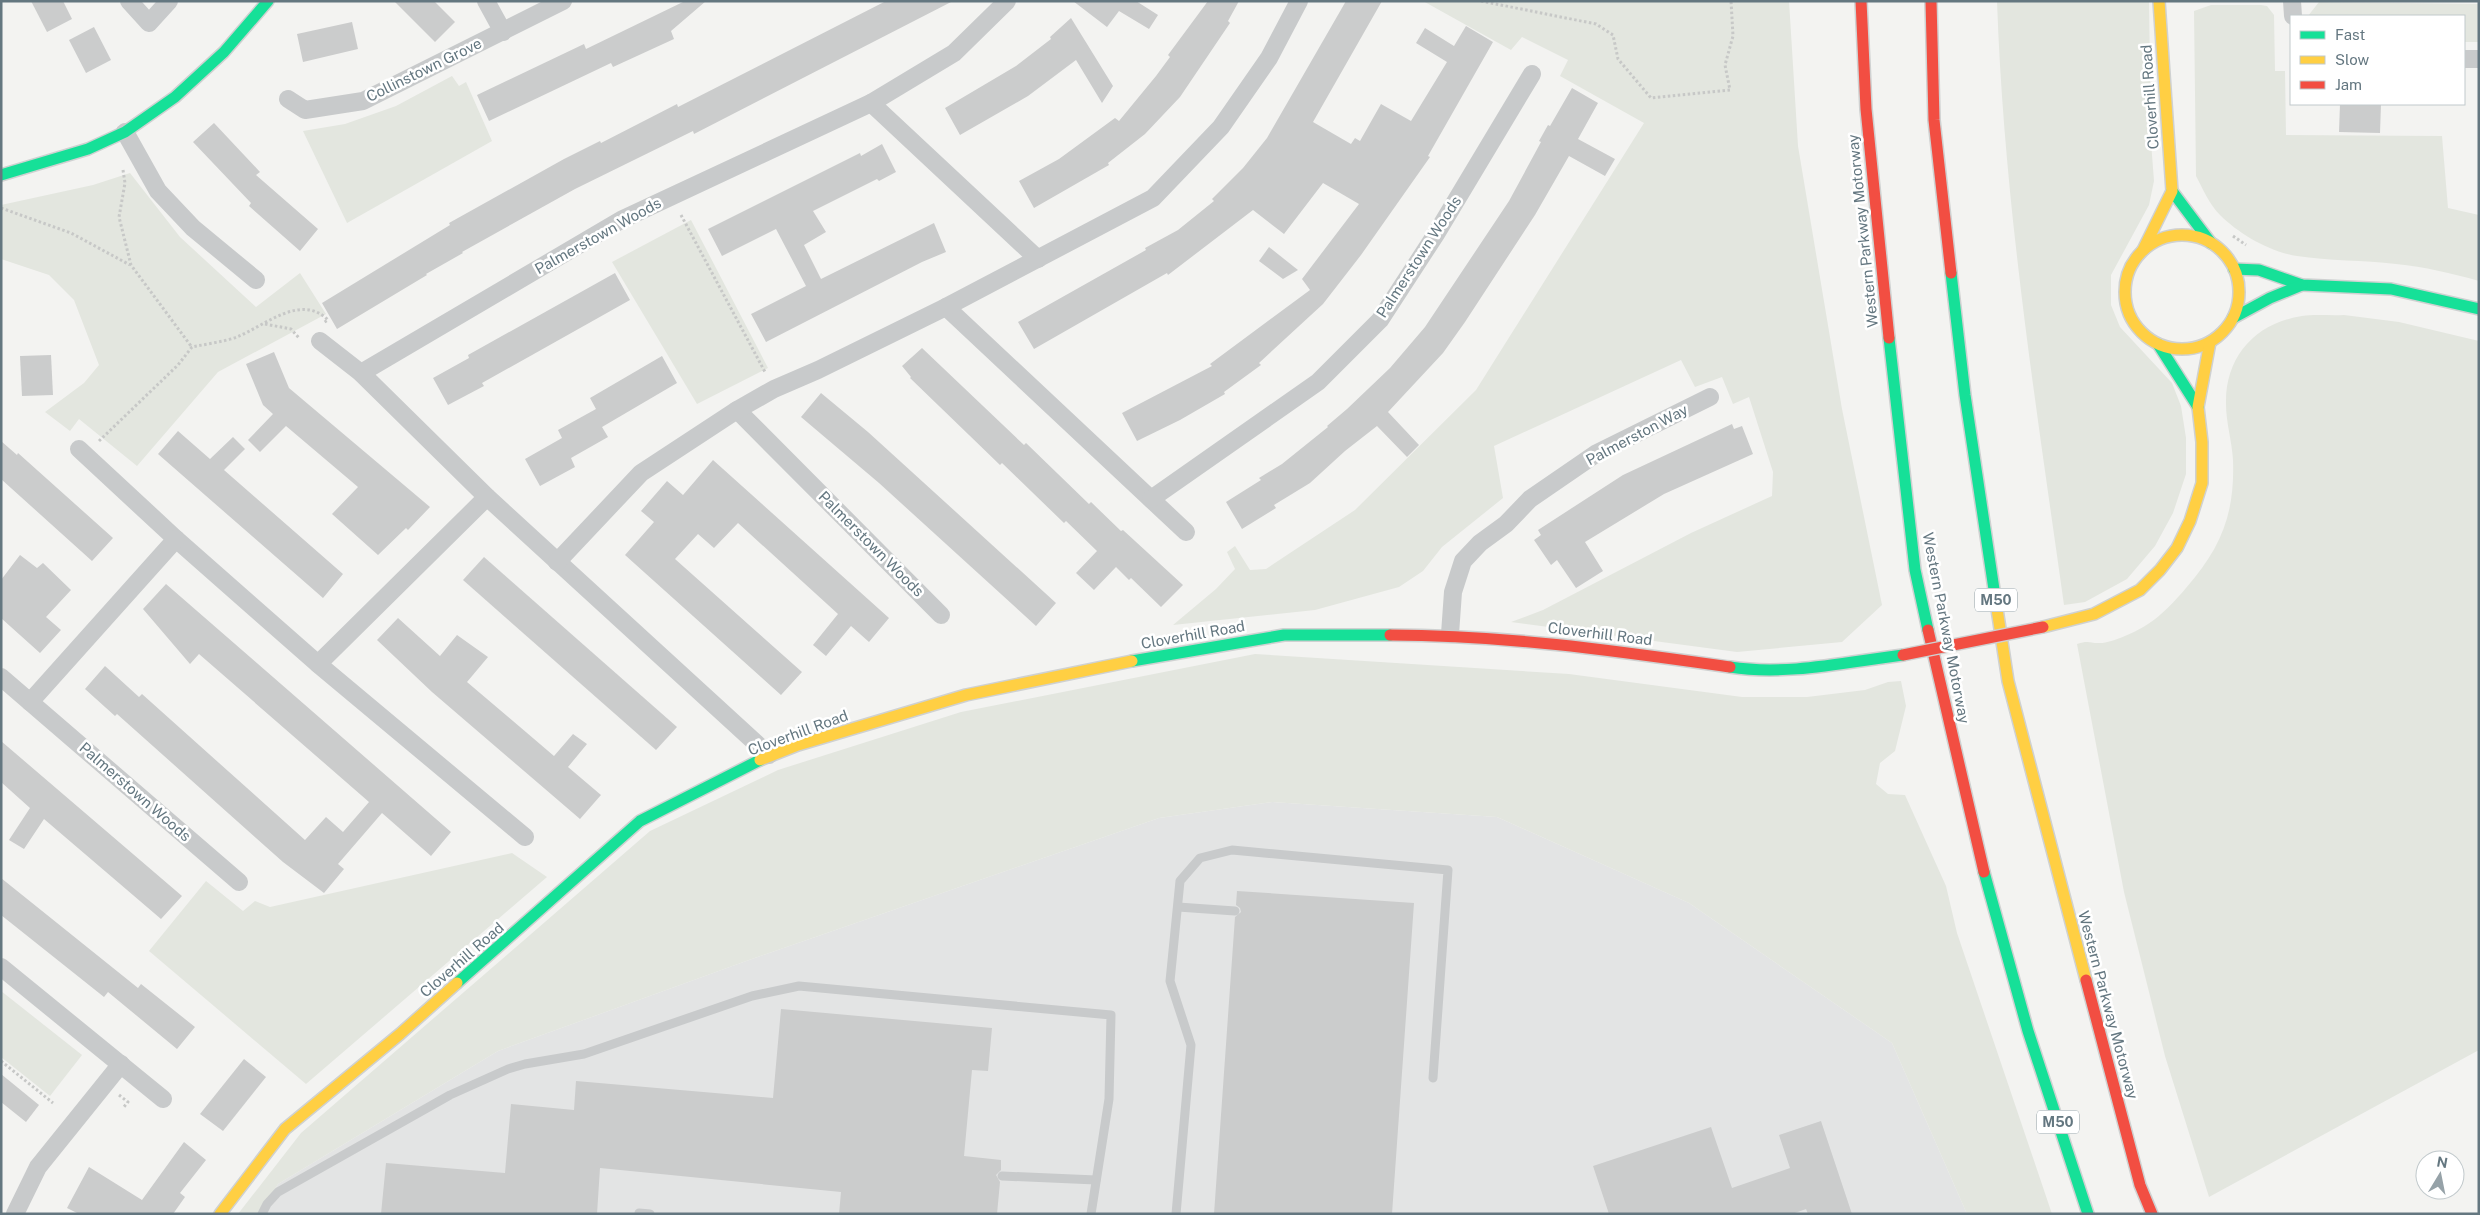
<svg xmlns="http://www.w3.org/2000/svg" width="2480" height="1215" font-family="'Public Sans',sans-serif">
<style>
.built{fill:#e3e4e4}
.green{fill:#e3e6df}
.building{fill:#cbcccc}
.lines{fill:none;stroke-linecap:round;stroke-linejoin:round}
.fast-casing{stroke:#cfd1d1;stroke-width:14}
.slow-casing{stroke:#cfd1d1;stroke-width:14}
.jam-casing{stroke:#cfd1d1;stroke-width:14}
.path{stroke:#c7c8c7;stroke-width:3;stroke-dasharray:2.5 2.5;stroke-linecap:butt}
.lane{stroke:#c8cacb;stroke-width:9}
.street{stroke:#c8cacb;stroke-width:18}
.fast{stroke:#16e098;stroke-width:11}
.slow{stroke:#ffcf43;stroke-width:11}
.jam{stroke:#f24e42;stroke-width:11}
.jam-bridge-casing{stroke:#cfd1d1;stroke-width:14;stroke-linecap:butt}
.jam-bridge{stroke:#f24e42;stroke-width:11}
.labels{text-anchor:middle;stroke-width:5;stroke-linejoin:round;paint-order:stroke}
.shield{fill:#fff;stroke:#92a0a6;stroke-width:1}
.shield-label{font-size:14px;font-weight:bold;fill:#647780}
.street-label{font-size:15px;fill:#647780;stroke:#fff}
</style>
<rect width="100%" height="100%" fill="#f3f3f1"/>
<!-- built -->
<path class="built" d="M1272,802L1497,817L1689,903L1892,1043L1967,1214H260L278,1184L498,1051L749,960L1159,818Z"/>
<!-- green -->
<g class="green">
<path d="M1423,1H1789L1798,146L1842,409L1882,605L1842,642L1737,652L1511,622L1543,610L1691,533L1772,496L1773,472L1749,397L1733,404L1722,377L1695,387L1681,360L1494,446L1503,498L1442,547L1423,571L1399,587L1315,610L1173,625L1216,589L1235,569L1227,552L1235,546L1250,570L1266,569L1355,510L1476,390L1644,123L1560,76L1568,60L1522,37L1511,50Z"/>
<path d="M1997,1H2149L2151,142L2154,181L2149,205L2111,275V305L2120,327L2172,383L2181,406L2186,438V474L2173,513L2155,546L2127,579L2085,602L2064,605C2036,405 2004,204 1997,1Z"/>
<path d="M2319,2L2479,4V42H2464V16H2308Z"/>
<path d="M2211,5H2261L2267,6L2274,15L2275,71H2285L2286,135L2442,136L2448,208L2479,215V281C2451,273 2425,267 2396,264C2364,260 2328,261 2297,256C2270,252 2239,234 2220,215C2209,204 2203,189 2196,176L2194,11Z"/>
<path d="M452,76L459,86L466,82L492,141L347,223L303,131L345,124L396,106Z"/>
<path d="M130,173L180,237L256,307L300,273L326,314L218,372L137,466L79,419L70,431L45,412L84,383L99,365L74,300L49,275L1,259V205L93,185Z"/>
<path d="M691,220L768,368L697,404L612,262Z"/>
<path d="M2344,315L2399,322L2479,341V1050L2209,1197L2165,1056L2124,892L2077,644C2089,640 2088,643 2099,643C2110,644 2138,631 2148,624C2162,615 2175,601 2186,588C2221,548 2235,514 2233,460C2232,441 2226,423 2226,404C2225,356 2256,323 2302,316C2316,314 2331,316 2344,315Z"/>
<path d="M1255,654L1569,674L1742,697H1807L1865,690L1888,682L1901,681L1906,706L1895,751L1880,763L1876,784L1888,794L1905,795L1946,886L1957,933L2052,1214H1967L1892,1043L1689,903L1497,817L1272,802L1159,818L749,960L498,1051L278,1184L260,1214H238L301,1133L650,831L778,770L961,712Z"/>
<path d="M512,853L547,877L306,1084L149,951L206,881L243,911L255,901L270,907Z"/>
<path d="M1,991L82,1055L50,1096L1,1057Z"/>
</g>
<!-- building -->
<g class="building">
<path d="M31,1H63L72,19L47,32Z"/>
<path d="M394,1H434L455,22L435,42Z"/>
<path d="M685,1H706L671,31L674,39L613,67L611,63L489,121L477,95L584,44L586,49Z"/>
<path d="M886,1H953L694,134L693,131L575,189L462,252L463,253L426,274L427,275L337,329L322,303L450,225L449,223L564,159L600,141L601,143L677,104L678,107Z"/>
<path d="M1073,1H1136L1158,15L1149,29L1119,11L1107,27Z"/>
<path d="M1208,1H1239L1228,21L1230,23L1180,97L1145,134L1108,163L1109,165L1034,208L1019,181L1059,159L1115,118L1119,121L1156,76L1170,57L1168,55Z"/>
<path d="M1346,1H1382L1313,122L1351,144L1355,138L1360,141L1381,104L1411,121L1447,62L1416,43L1425,28L1454,46L1466,26L1493,42L1428,156L1430,157L1361,255L1323,304L1259,363L1261,365L1224,392L1225,394L1180,420L1137,441L1122,413L1212,366L1210,364L1310,290L1302,279L1359,204L1323,183L1284,234L1253,210L1168,275L1167,273L1034,349L1018,322L1146,250L1145,248L1178,230L1214,201L1212,199L1243,168L1267,138Z"/>
<path d="M1071,18L1113,86L1102,103L1076,60L1028,96L960,135L945,108L1016,66L1051,39L1050,37Z"/>
<path d="M352,22L358,49L303,62L297,34Z"/>
<path d="M94,27L111,60L86,73L69,40Z"/>
<path d="M1572,88L1598,103L1578,139L1615,159L1605,176L1569,156L1535,215L1465,322L1443,353L1388,412L1419,445L1407,457L1377,426L1345,451L1310,483L1274,505L1276,508L1242,529L1226,502L1261,480L1259,478L1282,464L1328,427L1327,426L1347,409L1390,368L1425,327L1509,201L1541,142L1539,141L1548,125L1550,126Z"/>
<path d="M2340,104H2381L2380,133L2339,132Z"/>
<path d="M214,123L260,172L256,175L318,229L300,251L249,206L251,203L193,142Z"/>
<path d="M882,144L896,172L879,181L877,179L813,211L826,232L804,245L821,279L934,223L946,252L922,262L766,342L751,314L806,286L776,229L722,256L708,229L860,153L861,156Z"/>
<path d="M1269,247L1298,270L1283,279L1259,261Z"/>
<path d="M615,273L630,300L482,383L484,386L448,405L433,378L469,358L468,355Z"/>
<path d="M922,348L1024,445L1026,443L1089,504L1091,502L1121,531L1123,530L1183,585L1161,607L1131,578L1129,580L1116,567L1094,590L1076,573L1097,551L1066,521L1064,523L1002,463L1000,465L969,435L910,378L911,377L902,366Z"/>
<path d="M274,352L289,388L430,507L408,530L406,528L378,555L332,514L358,487L286,426L260,452L248,440L273,414L263,405L246,364Z"/>
<path d="M51,355L53,395L22,396L20,356Z"/>
<path d="M662,356L677,383L602,427L608,437L571,458L575,467L540,486L525,459L562,438L558,430L596,409L590,398Z"/>
<path d="M821,393L868,432L1056,603L1036,626L879,483L801,417Z"/>
<path d="M1732,424L1734,429L1742,426L1753,454L1664,494L1585,542L1603,571L1576,588L1557,560L1551,565L1534,540L1541,535L1538,530L1623,475Z"/>
<path d="M178,431L210,459L233,437L245,449L224,470L343,574L323,598L158,454Z"/>
<path d="M1,441L17,455L18,453L113,538L92,561L1,479Z"/>
<path d="M713,460L889,618L869,642L851,626L826,656L813,645L838,614L738,523L714,548L698,534L675,559L802,672L781,695L625,555L654,522L641,511L667,481L683,495Z"/>
<path d="M20,555L37,568L43,563L71,590L46,617L61,630L40,653L1,618V580Z"/>
<path d="M484,557L677,727L656,750L463,580Z"/>
<path d="M166,584L451,832L431,856L382,813L338,864L344,869L324,893L283,862L117,714L115,716L85,689L105,666L139,697L142,694L305,840L326,817L343,832L369,802L199,654L190,664L143,609Z"/>
<path d="M398,618L440,656L457,635L488,657L467,682L554,756L573,734L587,744L568,767L601,795L580,819L432,692L377,640Z"/>
<path d="M1,741L182,896L161,919L44,819L24,849L9,840L30,808L1,782Z"/>
<path d="M1,878L138,988L141,984L195,1027L177,1049L108,992L104,997L1,915Z"/>
<path d="M1237,891L1414,903L1392,1214H1214L1235,917L1241,912L1240,908L1236,905Z"/>
<path d="M781,1009L992,1028L988,1071L972,1070L964,1156L1001,1160V1170L996,1175L1000,1182L997,1214H839L841,1192L600,1168L597,1214H381L386,1163L505,1173L511,1104L574,1110L576,1081L773,1098Z"/>
<path d="M244,1059L266,1077L223,1131L200,1114Z"/>
<path d="M1,1074L39,1105L26,1122L1,1102Z"/>
<path d="M1821,1121L1852,1214H1808L1806,1209L1792,1214H1609L1593,1166L1711,1127L1732,1188L1790,1168L1779,1135Z"/>
<path d="M184,1142L206,1160L180,1193L185,1197L173,1214H79L67,1208L89,1167L142,1200Z"/>
</g>
<g class="lines">
<!-- fast casing -->
<g class="fast-casing">
<g id="fast">
<path d="M1,175L88,149L125,132L175,97L224,52L268,1"/>
<path d="M2172,191L2211,243"/>
<path d="M2234,269L2259,270L2302,285L2391,289L2479,309"/>
<path d="M1951,273L1965,395L1995,596"/>
<path d="M2233,318L2270,298L2302,285"/>
<path d="M1889,338L1915,570L1928,630"/>
<path d="M2158,344L2198,407"/>
<path d="M1132,661L1284,635H1390"/>
<path d="M1730,667C1787,676 1846,662 1903,655"/>
<path d="M1984,872L2028,1031L2088,1214"/>
<path d="M457,983L640,821L760,760"/>
</g>
</g>
<!-- slow casing -->
<g class="slow-casing">
<g id="slow">
<circle cx="2182" cy="292" r="57"/>
<path d="M2143,250L2172,191L2159,1"/>
<path d="M1995,596L2008,681L2086,980"/>
<path d="M2043,627L2094,614L2140,590L2160,570L2177,548L2190,521L2202,483V442L2198,407L2210,342"/>
<path d="M760,760L798,745L966,695L1132,661"/>
<path d="M220,1214L285,1129L400,1034L457,983"/>
</g>
</g>
<!-- jam casing -->
<g class="jam-casing">
<g id="jam">
<path d="M1861,1L1866,109L1889,338"/>
<path d="M1931,1L1934,120L1951,273"/>
<path d="M1928,630L1984,872"/>
<path d="M1390,635C1505,635 1616,651 1730,667"/>
<path d="M2086,980L2140,1185L2152,1214"/>
</g>
</g>
<!-- path -->
<g class="path">
<path d="M1481,1L1596,24L1613,35L1618,59L1651,98L1730,90L1725,65L1733,36L1731,1"/>
<path d="M123,170L125,183L119,217L131,265L191,346"/>
<path d="M1,208L71,233L130,265"/>
<path d="M681,215L765,372"/>
<path d="M2233,236L2246,245"/>
<path d="M265,324L291,329L299,338"/>
<path d="M99,441L178,365L192,347C206,344 223,342 237,337C266,325 301,293 328,320L323,323"/>
<path d="M1,1061L53,1103"/>
<path d="M119,1095L128,1102L123,1108"/>
</g>
<!-- lane -->
<g class="lane">
<path d="M1178,907L1235,911"/>
<path d="M1002,1176L1096,1180"/>
<path d="M639,1213L650,1214"/>
<path d="M262,1214L267,1204L278,1192L450,1095L508,1069L525,1064L584,1054L752,996L799,986L1111,1015L1109,1099L1091,1214"/>
<path d="M1176,1214L1191,1045L1170,981L1180,881L1200,858L1232,850L1448,870L1433,1078"/>
</g>
<!-- street -->
<g class="street">
<path d="M129,1L149,23L169,1"/>
<path d="M486,1L503,32"/>
<path d="M2292,1L2293,16"/>
<path d="M2464,59H2479"/>
<path d="M288,99L305,110L363,101L563,1"/>
<path d="M871,103L1038,259"/>
<path d="M125,132L158,191L193,228L256,280"/>
<path d="M946,307L1186,532"/>
<path d="M320,341L361,373L487,497L769,755"/>
<path d="M361,373L621,220L871,103L954,53L1007,1"/>
<path d="M737,410L941,615"/>
<path d="M79,449L176,539L318,664L525,837"/>
<path d="M1151,499L1318,382L1380,320L1436,234L1532,74"/>
<path d="M557,562L641,473L737,410L774,389L818,370L946,307L1153,198L1221,127L1269,58L1299,1"/>
<path d="M1450,634L1453,592L1463,561L1480,543L1506,524L1530,499L1597,453L1710,397"/>
<path d="M318,664L487,497"/>
<path d="M1,677L239,882"/>
<path d="M30,702L176,539"/>
<path d="M1,967L163,1099"/>
<path d="M15,1214L38,1167L121,1064"/>
</g>
<!-- fast -->
<use href="#fast" class="fast"/>
<!-- slow -->
<use href="#slow" class="slow"/>
<!-- jam -->
<use href="#jam" class="jam"/>
<!-- jam-bridge casing -->
<g class="jam-bridge-casing">
<path id="jam-bridge" d="M1903,655L2043,627"/>
</g>
<!-- jam-bridge -->
<use href="#jam-bridge" class="jam-bridge"/>
</g>
<g class="labels">
<!-- shield labels -->
<g class="shield">
<rect x="1975" y="588.5" width="42" height="23" rx="4"/>
<rect x="2037" y="1110.5" width="42" height="23" rx="4"/>
</g>
<g class="shield-label">
<text x="1996" y="605">M50</text>
<text x="2058" y="1127">M50</text>
</g>
<!-- street labels -->
<g class="street-label">
<text transform="translate(424 70) rotate(-26)" y="5">Collinstown Grove</text>
<text transform="translate(2150 97) rotate(-94)" y="5">Cloverhill Road</text>
<text transform="translate(1863 231) rotate(-96)" y="5">Western Parkway Motorway</text>
<text transform="translate(598 236) rotate(-29)" y="5">Palmerstown Woods</text>
<text transform="translate(1419 257) rotate(-57)" y="5">Palmerstown Woods</text>
<text transform="translate(1637 435) rotate(-28)" y="5">Palmerston Way</text>
<text transform="translate(871 544) rotate(45)" y="5">Palmerstown Woods</text>
<text transform="translate(1946 628) rotate(79)" y="5">Western Parkway Motorway</text>
<text transform="translate(1600 634) rotate(7)" y="5">Cloverhill Road</text>
<text transform="translate(1193 635) rotate(-10)" y="5">Cloverhill Road</text>
<text transform="translate(798 733) rotate(-20)" y="5">Cloverhill Road</text>
<text transform="translate(135 792) rotate(41)" y="5">Palmerstown Woods</text>
<text transform="translate(462 960) rotate(-41)" y="5">Cloverhill Road</text>
<text transform="translate(2108 1005) rotate(75)" y="5">Western Parkway Motorway</text>
</g>
</g>
<!-- border -->
<rect width="2480" height="1215" fill="none" stroke="#647780" stroke-width="5"/>
<!-- legend -->
<rect x="2290" y="15" width="175" height="90" fill="#ffffff" stroke="#c1c9cc"/>
<rect x="2300" y="31" width="25" height="8" fill="#16e098" stroke="#c1c9cc"/>
<text x="2335" y="40" font-size="15" fill="#647780">Fast</text>
<rect x="2300" y="56" width="25" height="8" fill="#ffcf43" stroke="#c1c9cc"/>
<text x="2335" y="65" font-size="15" fill="#647780">Slow</text>
<rect x="2300" y="81" width="25" height="8" fill="#f24e42" stroke="#c1c9cc"/>
<text x="2335" y="90" font-size="15" fill="#647780">Jam</text>
<!-- north arrow -->
<g transform="translate(2440 1175) rotate(10)"><circle r="24" fill="#ffffff" stroke="#c1c9cc"/>
<path d="M0-4L9 19L0 12L-9 19Z" fill="#96a2a8"/>
<text y="-8" font-size="14" font-weight="bold" text-anchor="middle" fill="#647780">N</text>
</g>
</svg>
